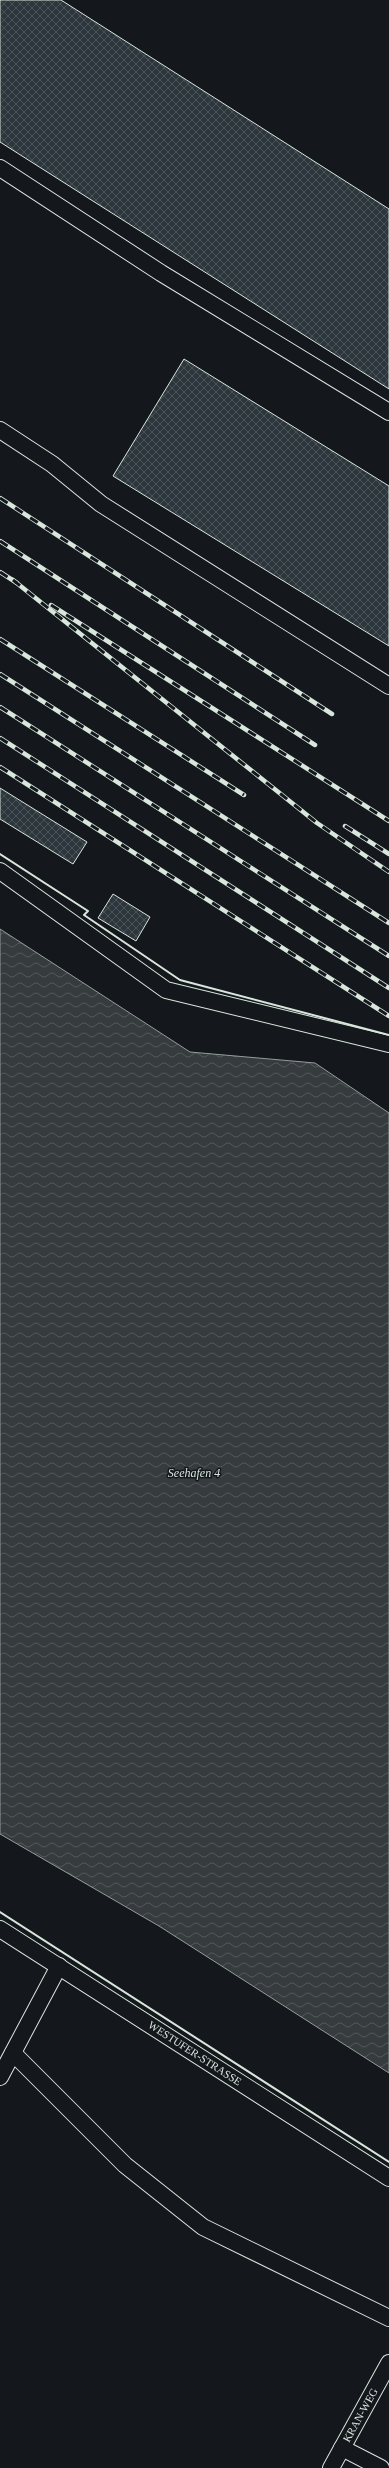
<svg xmlns="http://www.w3.org/2000/svg" width="389" height="2468" font-family="Georgia,serif">
<style>
.water{fill:url(#water-waves);stroke:#939e99}
.building{fill:url(#building-cross-hatch);stroke:#d8e6dc}
.lines{fill:none;stroke-linecap:round;stroke-linejoin:round}
.lane-casing{stroke:#d8e6dc;stroke-width:18}
.lane{stroke:#14181c;stroke-width:16}
.rail-casing{stroke:#d8e6dc;stroke-width:4.5}
.rail{stroke:#14181c;stroke-width:3;stroke-dasharray:9;stroke-linecap:butt}
.wall{stroke:#d8e6dc;stroke-width:2}
.labels{text-anchor:middle;stroke-width:3;stroke-linejoin:round;paint-order:stroke}
.street-label{font-size:11px;fill:#d8e6dc;stroke:#14181c}
.water-label{font-size:12px;font-style:italic;fill:#d8e6dc;stroke:#14181c}
</style>
<defs>
<pattern id="water-waves" width="16" height="10" patternUnits="userSpaceOnUse"><rect width="16" height="10" fill="#363b3e"/><path d="M0 5q4-4 8 0t8 0" fill="none" stroke="#525759"/></pattern>
<pattern id="building-cross-hatch" width="8" height="8" patternUnits="userSpaceOnUse"><rect width="8" height="8" fill="#2c363c"/><path d="M0 0l8 8M0 8l8-8" fill="none" stroke="#4a5358"/></pattern>
</defs>
<rect width="100%" height="100%" fill="#14181c"/>
<!-- water -->
<path class="water" d="M0,929L190,1052L315,1063L389,1113V2073L159,1926L0,1834Z"/>
<!-- building -->
<g class="building">
<path d="M0,0H61L389,209V389L0,142Z"/>
<path d="M184,359L389,486V646L113,476Z"/>
<path d="M0,788L87,842L73,864L0,819Z"/>
<path d="M113,894L150,917L136,941L98,918Z"/>
</g>
<g class="lines">
<!-- lane casing -->
<g class="lane-casing">
<g id="lane">
<path d="M0,168L161,273L389,412"/>
<path d="M0,430L52,464L101,504L389,686"/>
<path d="M0,871L166,990L389,1044"/>
<path d="M0,1929L389,2178"/>
<path d="M13,2053L125,2165L203,2227L389,2318"/>
<path d="M0,2077L59,1966"/>
<path d="M342,2448L381,2468"/>
<path d="M331,2468L389,2363"/>
</g>
</g>
<!-- lane -->
<use href="#lane" class="lane"/>
<!-- rail casing -->
<g class="rail-casing">
<g id="rail">
<path d="M0,498L332,714"/>
<path d="M0,541L315,745"/>
<path d="M0,572L17,583"/>
<path d="M13,580L317,823L389,872"/>
<path d="M51,605L389,821"/>
<path d="M0,639L244,795"/>
<path d="M0,674L389,923"/>
<path d="M0,707L389,956"/>
<path d="M0,738L389,988"/>
<path d="M0,767L389,1016"/>
<path d="M345,826L389,854"/>
</g>
</g>
<!-- rail -->
<use href="#rail" class="rail"/>
<!-- wall -->
<g class="wall">
<path d="M0,854L88,911L84,915L180,980L389,1035"/>
<path d="M0,1912L389,2162"/>
</g>
</g>
<g class="labels">
<!-- street labels -->
<g class="street-label">
<text transform="translate(195 2053) rotate(33)" y="4">WESTUFER-STRASSE</text>
<text transform="translate(360 2415) rotate(-61)" y="4">KRAN-WEG</text>
</g>
<!-- water labels -->
<g class="water-label">
<text x="194" y="1477">Seehafen 4</text>
</g>
</g>
</svg>
